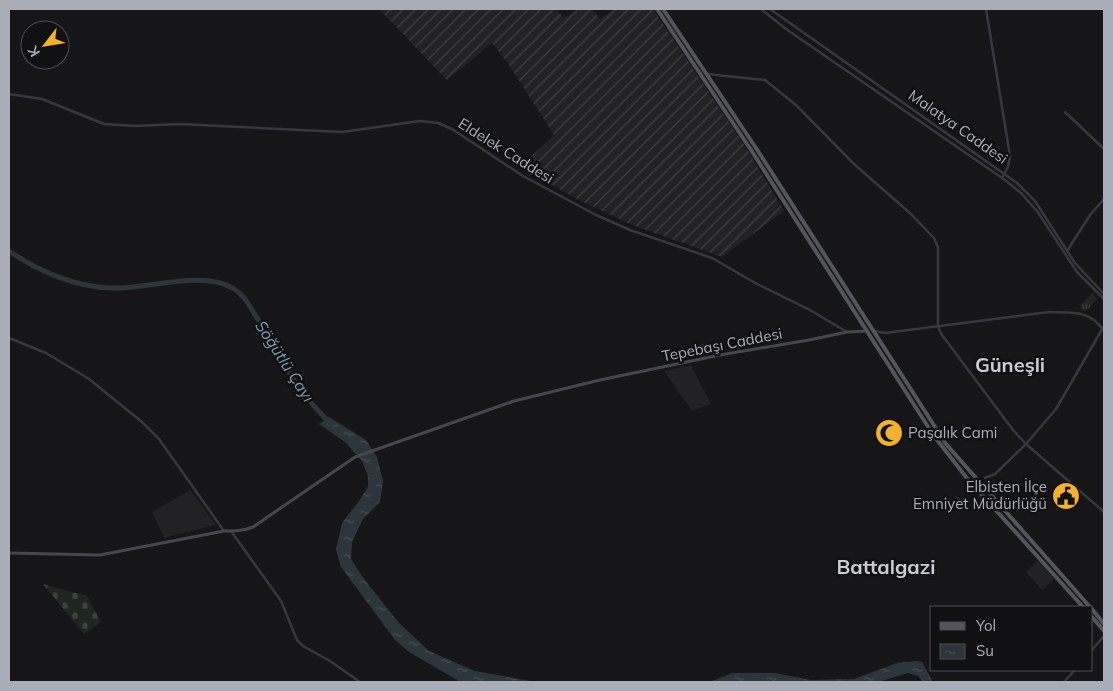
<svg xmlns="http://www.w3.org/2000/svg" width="1113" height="691" font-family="Mulish,sans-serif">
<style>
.built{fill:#222225}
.industrial{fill:url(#industrial-furrows)}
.grass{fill:url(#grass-tufts)}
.cemetery{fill:url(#cemetery-stones)}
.water{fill:url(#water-ripples)}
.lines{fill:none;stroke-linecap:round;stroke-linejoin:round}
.river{stroke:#2c353c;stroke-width:5}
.tertiary{stroke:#37383d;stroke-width:2.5}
.secondary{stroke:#45474d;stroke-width:3}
.primary{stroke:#53555c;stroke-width:4}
.labels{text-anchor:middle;stroke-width:5;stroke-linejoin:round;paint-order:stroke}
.street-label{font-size:15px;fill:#a8adb8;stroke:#111113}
.poi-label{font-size:15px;fill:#a8adb8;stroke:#111113;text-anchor:start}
.water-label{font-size:16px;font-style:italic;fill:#7f9bb3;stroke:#111113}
.district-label{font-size:20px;font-weight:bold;fill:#c9ccd4;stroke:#111113}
</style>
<defs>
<pattern id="industrial-furrows" width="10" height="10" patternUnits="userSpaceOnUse" patternTransform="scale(1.25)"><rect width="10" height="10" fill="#222225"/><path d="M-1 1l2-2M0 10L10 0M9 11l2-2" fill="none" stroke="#3f3f43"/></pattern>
<pattern id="grass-tufts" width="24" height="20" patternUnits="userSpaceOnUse" patternTransform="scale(1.25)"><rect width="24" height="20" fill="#1e261f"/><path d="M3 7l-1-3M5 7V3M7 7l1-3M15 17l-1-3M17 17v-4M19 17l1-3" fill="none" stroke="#3c433d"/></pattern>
<pattern id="cemetery-stones" width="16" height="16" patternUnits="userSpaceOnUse" patternTransform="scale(1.25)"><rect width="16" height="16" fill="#1e261f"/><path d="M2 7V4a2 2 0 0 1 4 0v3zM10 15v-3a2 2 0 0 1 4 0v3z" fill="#3c433d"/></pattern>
<pattern id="water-ripples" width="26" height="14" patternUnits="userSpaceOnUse" patternTransform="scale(1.25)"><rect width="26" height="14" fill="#2c353c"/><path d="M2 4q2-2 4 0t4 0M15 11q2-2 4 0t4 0" fill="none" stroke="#485056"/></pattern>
</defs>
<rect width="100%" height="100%" fill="#161618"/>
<!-- built -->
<g class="built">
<path d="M691,365L711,404L692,411L664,371Z"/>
<path d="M190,490L216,525L164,538L152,512Z"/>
<path d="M1038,561L1054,579L1042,590L1026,572Z"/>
</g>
<!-- industrial -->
<path class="industrial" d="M381,9H556L564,18L578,9H592L600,19L615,9H653L745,146L784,211L722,257L632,225L579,200L520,167L554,135L507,62L492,43L447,80L380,10Z"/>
<!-- grass -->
<path class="grass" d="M1092,293L1094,294L1097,299L1086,311H1082L1080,306Z"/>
<!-- cemetery -->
<path class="cemetery" d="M43,584L87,596L101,622L84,634Z"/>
<!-- water -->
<g class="water">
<path d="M329,417L366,440L377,457L383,481L380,502L363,519L352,542L351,559L364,579L399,623L429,651L475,671L536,682H470L459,681L409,652L395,640L341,567L336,550L342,523L359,501L368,487V476L362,461L345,442L319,424Z"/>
<path d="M916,661L922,662L933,682H923L918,676L908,673L878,682H710L732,673H775L810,680L854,679L897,663Z"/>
</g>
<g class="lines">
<!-- river -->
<path class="river" d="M9,251C38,271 75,287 111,288C145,290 204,269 234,289C245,296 249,305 255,315C260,323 266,329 271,337C278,348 284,365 292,377C302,394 317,410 331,424"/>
<!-- tertiary -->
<g class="tertiary">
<path d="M761,9L786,29L1005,180L1021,193L1037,211L1077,272L1104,299"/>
<path d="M770,9L1017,183L1035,201L1075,263L1104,294"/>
<path d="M986,9L1010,156L1008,167L1002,178"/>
<path d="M707,74L765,80L797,106L854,164L911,214L934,238L938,247V327L942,335L1013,430L1026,444L1104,512"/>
<path d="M9,94L42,99L104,124L135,126L180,124L342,132L420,121L438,123L452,129L523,176L596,215L630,230L712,258L757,284L810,310L847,332"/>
<path d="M1065,112L1104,149"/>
<path d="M1067,251L1090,215L1104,199"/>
<path d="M874,331L885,333L1049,312C1072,313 1089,309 1104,331"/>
<path d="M9,338L46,353L89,379L142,422L159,439L224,531"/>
<path d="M985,478L995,474L1026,444L1056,409L1104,326"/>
<path d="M231,531L281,601L297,640L303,646L330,661L360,682"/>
<path d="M1092,650L1104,636"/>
<path d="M1064,682L1075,670"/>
</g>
<!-- secondary -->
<path class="secondary" d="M9,553L100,555L224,531C235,531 243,531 253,527L355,457L514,401L600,380L720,355L809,340L847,332L868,331"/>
<!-- primary -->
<g class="primary">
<path d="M657,9L751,150L934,436L966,477L1083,607"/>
<path d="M663,9L756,148L946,444L1090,607"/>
<path d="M1092,609L1104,624"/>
<path d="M1092,617L1104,631"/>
</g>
</g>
<!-- icons -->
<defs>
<g id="mosque-disc" transform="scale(1.4375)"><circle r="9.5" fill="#f2b134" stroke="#111113"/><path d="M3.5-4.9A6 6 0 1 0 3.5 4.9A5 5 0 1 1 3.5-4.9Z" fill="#111"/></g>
<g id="civic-disc" transform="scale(1.4375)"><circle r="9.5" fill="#f2b134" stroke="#111113"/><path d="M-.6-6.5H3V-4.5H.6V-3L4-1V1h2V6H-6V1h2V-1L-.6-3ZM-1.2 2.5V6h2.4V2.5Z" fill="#111"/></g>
</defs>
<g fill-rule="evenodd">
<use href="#mosque-disc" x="889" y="433"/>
<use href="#civic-disc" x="1066" y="496"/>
</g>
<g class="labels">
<!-- street labels -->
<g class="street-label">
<text transform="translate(958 127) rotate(35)" y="5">Malatya Caddesi</text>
<text transform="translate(506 151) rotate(32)" y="5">Eldelek Caddesi</text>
<text transform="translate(722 345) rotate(-11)" y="5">Tepebaşı Caddesi</text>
</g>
<!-- poi labels -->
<g class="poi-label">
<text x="908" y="438">Paşalık Cami</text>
<text x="1047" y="492" text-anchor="end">Elbisten İlçe<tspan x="1047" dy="17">Emniyet Müdürlüğü</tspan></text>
</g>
<!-- water labels -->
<g class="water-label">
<text transform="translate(285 361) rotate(57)" y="6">Söğütlü Çayı</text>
</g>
<!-- district labels -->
<g class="district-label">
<text x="1010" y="372">Güneşli</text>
<text x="886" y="574">Battalgazi</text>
</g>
</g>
<!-- border -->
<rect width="1113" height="691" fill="none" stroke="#a8adb8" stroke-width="20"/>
<!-- legend -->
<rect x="930" y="606" width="162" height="65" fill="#111113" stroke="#4d4f55"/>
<rect x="940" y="622" width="25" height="8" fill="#53555c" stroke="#4d4f55"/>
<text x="976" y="631" font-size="15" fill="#a8adb8">Yol</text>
<rect x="940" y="644" width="25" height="15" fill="url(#water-ripples)" stroke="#4d4f55"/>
<text x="976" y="656" font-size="15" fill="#a8adb8">Su</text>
<!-- north arrow -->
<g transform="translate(45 45) rotate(239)"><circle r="24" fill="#111113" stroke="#4d4f55"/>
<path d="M0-4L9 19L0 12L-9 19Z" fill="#f2b134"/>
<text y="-8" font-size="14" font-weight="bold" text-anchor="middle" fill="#a8adb8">K</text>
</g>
</svg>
